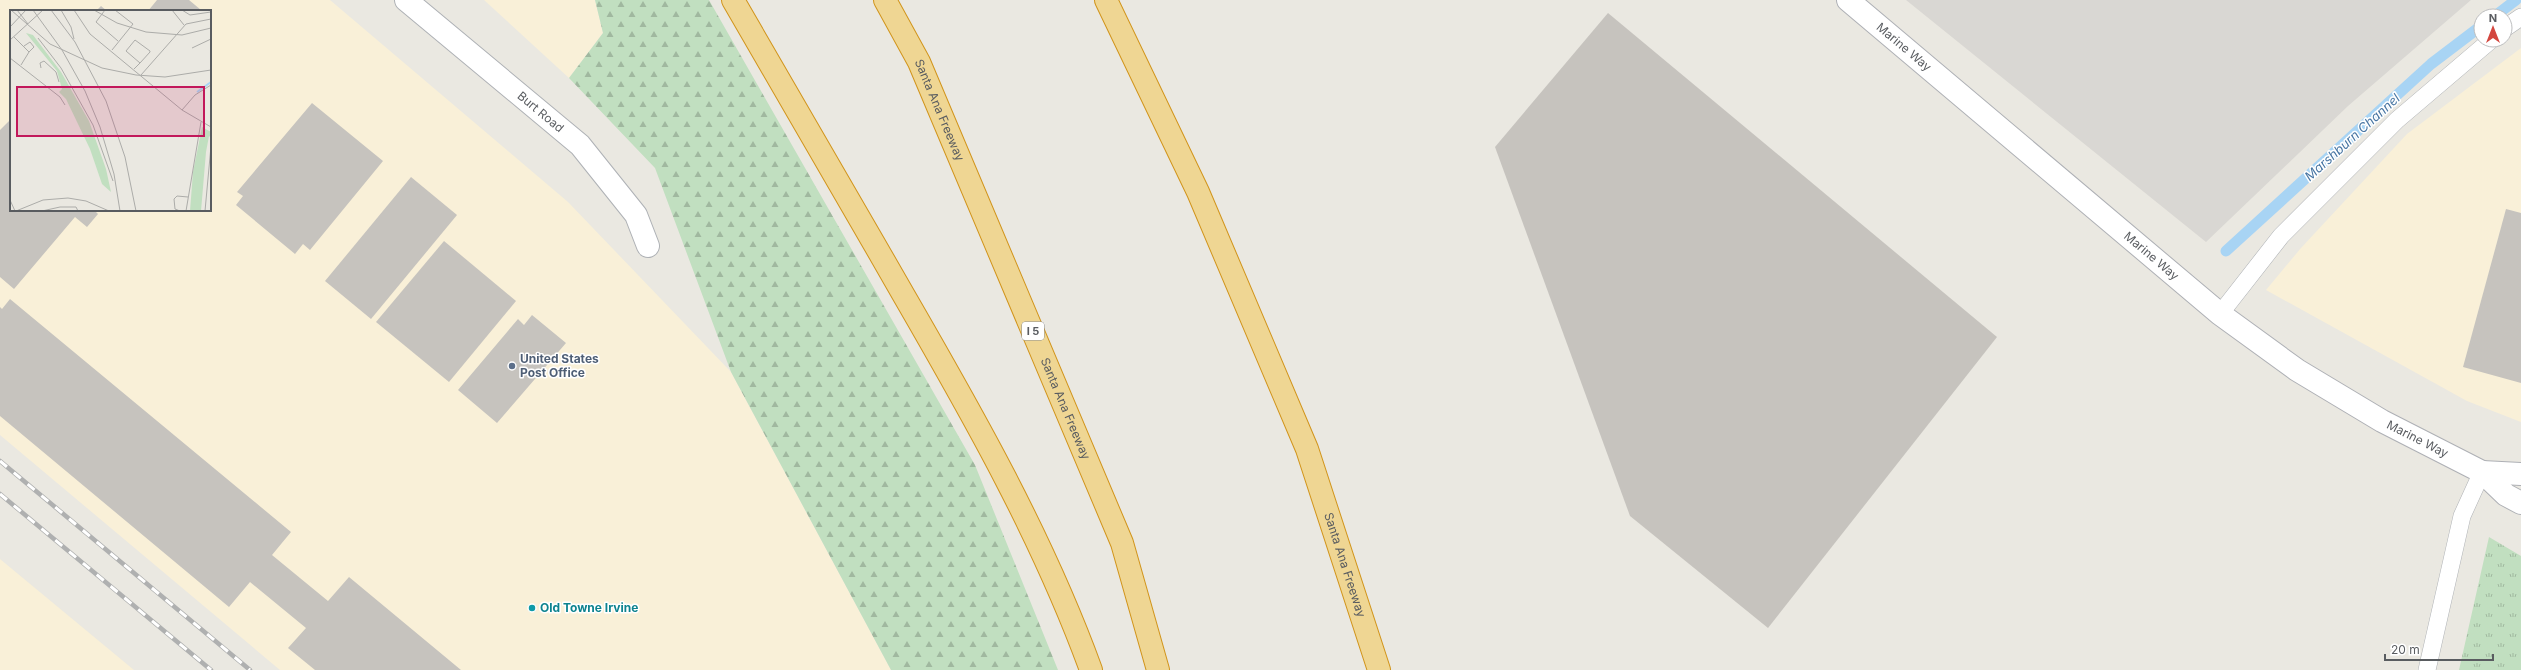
<svg xmlns="http://www.w3.org/2000/svg" width="2521" height="670" font-family="Inter,sans-serif">
<style>
.commercial{fill:#f9f0d8;fill-rule:evenodd}
.industrial{fill:#d9d7d3}
.grass{fill:url(#grass-tufts)}
.forest{fill:url(#forest-firs)}
.lines{fill:none;stroke-linecap:round;stroke-linejoin:round}
.stream{stroke:#a8d4f4;stroke-width:11}
.building{fill:#c6c3be}
.service-casing{stroke:#aeb1b5;stroke-width:18}
.minor-casing{stroke:#aeb1b5;stroke-width:24}
.secondary-casing{stroke:#aeb0b5;stroke-width:24}
.motorway-casing{stroke:#d1941b;stroke-width:24}
.service{stroke:#fff;stroke-width:17}
.minor{stroke:#fff;stroke-width:22}
.secondary{stroke:#fff;stroke-width:22}
.motorway{stroke:#efd693;stroke-width:22}
.rail-casing{stroke:#afb0b0;stroke-width:4.5}
.rail{stroke:#fff;stroke-width:3;stroke-dasharray:9;stroke-linecap:butt}
.service-dot{fill:#5c6f8a;stroke:#fff;stroke-width:1.5}
.culture-dot{fill:#0f9aa8;stroke:#fff;stroke-width:1.5}
.labels{text-anchor:middle;stroke-width:3;stroke-linejoin:round;paint-order:stroke}
.shield{fill:#fff;stroke:#8b8d90;stroke-width:1}
.shield-label{font-size:11px;font-weight:bold;fill:#595c60}
.street-label{font-size:12px;fill:#595c60;stroke:#fff}
.service-label{font-size:12px;font-weight:bold;fill:#4e5e75;stroke:#fff;text-anchor:start}
.culture-label{font-size:12px;font-weight:bold;fill:#0d838f;stroke:#fff;text-anchor:start}
.water-label{font-size:13px;font-style:italic;fill:#4876a3;stroke:#fff}
.inset-river{fill:none;stroke:#a8d4f4;stroke-width:2}
.inset-road{fill:none;stroke:#acaca9;stroke-width:1}
.view{fill:#c2185b;fill-opacity:0.15;stroke:#c2185b;stroke-width:2}
.inset-edge{fill:none;stroke:#595c60;stroke-width:2}
</style>
<defs>
<pattern id="grass-tufts" width="24" height="20" patternUnits="userSpaceOnUse"><rect width="24" height="20" fill="#c1dfc0"/><path d="M3 7l-1-3M5 7V3M7 7l1-3M15 17l-1-3M17 17v-4M19 17l1-3" fill="none" stroke="#a0b89f"/></pattern>
<pattern id="forest-firs" width="22" height="20" patternUnits="userSpaceOnUse"><rect width="22" height="20" fill="#c1dfc0"/><path d="M5 1l3.5 6h-7zM16 11l3.5 6h-7z" fill="#a0b89f"/></pattern>
</defs>
<rect width="100%" height="100%" fill="#eae8e1"/>
<!-- commercial -->
<g class="commercial">
<path d="M0,0H330L568,202L731,372L891,670H280L0,435ZM11,11H210V210H11Z"/>
<path d="M484,0H595L603,33L569,78Z"/>
<path d="M2521,48V422L2467,401L2266,290L2301,248L2407,134Z"/>
<path d="M0,559L134,670H0Z"/>
</g>
<!-- industrial -->
<path class="industrial" d="M1906,0H2471L2348,106L2206,242Z"/>
<!-- grass -->
<path class="grass" d="M2489,537L2521,556V670H2459Z"/>
<!-- forest -->
<path class="forest" d="M595,0H709L975,465L1058,670H891L731,372L655,168L569,78L603,33Z"/>
<g class="lines">
<!-- stream -->
<g class="stream">
<path d="M2495,16L2516,0"/>
<path d="M2226,251L2431,64L2481,26"/>
</g>
</g>
<!-- building -->
<g class="building">
<path d="M157,0H189L201,10L148,11Z"/>
<path d="M101,6L107,11H96Z"/>
<path d="M1608,13L1997,337L1768,628L1630,516L1495,147Z"/>
<path d="M312,103L383,161L310,250L303,244L295,254L236,205L243,196L237,192Z"/>
<path d="M11,119V210H94L98,214L87,227L75,217L14,289L0,277V130Z"/>
<path d="M411,177L457,215L371,319L325,281Z"/>
<path d="M2506,209L2521,213V383L2463,367Z"/>
<path d="M444,241L516,301L449,382L376,322Z"/>
<path d="M10,299L291,532L272,555L328,601L349,577L461,670H315L288,648L306,628L250,582L229,607L0,416V307L2,309Z"/>
<path d="M532,315L566,343L497,423L458,390L518,319L524,325Z"/>
</g>
<g class="lines">
<!-- service casing -->
<g class="service-casing">
<g id="service">
<path d="M2505,28L2521,17"/>
<path d="M2220,314L2281,236L2397,120L2491,40"/>
<path d="M2427,670L2462,516L2482,472"/>
</g>
</g>
<!-- minor casing -->
<g class="minor-casing">
<g id="minor">
<path id="s1" d="M406,0L580,145L636,215L648,246"/>
</g>
</g>
<!-- secondary casing -->
<g class="secondary-casing">
<g id="secondary">
<path id="s2" d="M1848,0L2220,314L2297,370L2382,421L2482,472L2506,495L2521,503"/>
<path d="M2482,472L2521,474"/>
</g>
</g>
<!-- motorway casing -->
<g class="motorway-casing">
<g id="motorway">
<path d="M733,0C790,99 847,196 903,294C973,415 1043,538 1091,670"/>
<path id="s3" d="M885,0L919,62L1122,543L1158,670"/>
<path id="s4" d="M1106,0L1198,192L1307,449L1379,670"/>
</g>
</g>
<!-- service -->
<use href="#service" class="service"/>
<!-- minor -->
<use href="#minor" class="minor"/>
<!-- secondary -->
<use href="#secondary" class="secondary"/>
<!-- motorway -->
<use href="#motorway" class="motorway"/>
<!-- rail casing -->
<g class="rail-casing">
<g id="rail">
<path d="M0,461L250,670"/>
<path d="M0,494L211,670"/>
</g>
</g>
<!-- rail -->
<use href="#rail" class="rail"/>
</g>
<!-- markers -->
<circle class="service-dot" cx="512" cy="366" r="4"/>
<circle class="culture-dot" cx="532" cy="608" r="4"/>
<g class="labels">
<!-- shield labels -->
<rect class="shield" x="1022" y="322" width="22" height="18" rx="3"/>
<g class="shield-label">
<text x="1033" y="335">I 5</text>
</g>
<!-- street labels -->
<g class="street-label">
<text dy="4" stroke="none"><textPath href="#s2" startOffset="73">Marine Way</textPath></text>
<text dy="4" stroke="none"><textPath href="#s3" startOffset="123">Santa Ana Freeway</textPath></text>
<text dy="4" stroke="none"><textPath href="#s1" startOffset="175">Burt Road</textPath></text>
<text dy="4" stroke="none"><textPath href="#s2" startOffset="397">Marine Way</textPath></text>
<text dy="4" stroke="none"><textPath href="#s3" startOffset="447">Santa Ana Freeway</textPath></text>
<text dy="4" stroke="none"><textPath href="#s2" startOffset="721">Marine Way</textPath></text>
<text dy="4" stroke="none"><textPath href="#s4" startOffset="614">Santa Ana Freeway</textPath></text>
</g>
<!-- service labels -->
<g class="service-label">
<text x="520" y="363">United States<tspan x="520" dy="14">Post Office</tspan></text>
</g>
<!-- culture labels -->
<g class="culture-label">
<text x="540" y="612">Old Towne Irvine</text>
</g>
<!-- water labels -->
<g class="water-label">
<text transform="translate(2352 137) rotate(-42)" y="5">Marshburn Channel</text>
</g>
</g>
<!-- overview -->
<g transform="translate(10 10)">
<rect width="201" height="201" fill="#eae8e1"/>
<path d="M192,117L201,122V128L199,126L196,142L191,201H180L183,162Z" fill="#c1dfc0"/>
<path d="M16,23L23,25L51,62L79,111L96,159L101,182L92,174L80,139L56,89L49,82L52,79L47,61Z" fill="#c1dfc0"/>
<path class="inset-river" d="M187,82L201,72"/>
<path class="inset-road" d="M1,0L40,34L92,58L126,65L155,67L201,60M7,0L18,14M23,0L52,40L75,81L90,117L104,164L110,201M41,0L65,32L96,91L115,147L126,201M51,0L61,17L64,29M64,0L80,24L172,100L201,117M84,0L107,13L136,22L172,25L201,18M95,0L86,12L108,31M162,0L174,15M172,0L180,5L201,2M0,17L16,0M4,27L19,42L11,55M28,28L51,58L83,115L103,171M0,30L33,0M14,36L20,32L24,37L19,42M182,38L201,29M102,40L123,14L105,0M0,48L50,87L55,95M31,58L30,53L34,51L46,62L49,72M124,59L130,53L140,42V41L125,30L116,41L130,53M131,65L176,14L201,9M172,100L185,85L201,75M0,190L5,201M6,201L33,190L58,188L76,191L99,201M32,201L50,197H66L68,201M170,201L165,199L164,189L167,186L178,187M176,201L191,112M195,201L201,136"/>
<path class="view" d="M7,77H194V126H7Z"/>
<rect width="201" height="201" class="inset-edge"/>
</g>
<!-- north arrow -->
<g transform="translate(2493 28)"><circle r="19" fill="#ffffff" stroke="#bdbebf"/>
<path d="M0-3L7 15L0 10L-7 15Z" fill="#d3473f"/>
<text y="-6" font-size="11" font-weight="bold" text-anchor="middle" fill="#595c60">N</text>
</g>
<!-- scale -->
<path d="M2385 654v6h108v-6" fill="none" stroke="#595c60" stroke-width="2"/>
<text x="2391" y="654" font-size="12" fill="#595c60" stroke="#ffffff" stroke-width="3" paint-order="stroke">20 m</text>
</svg>
